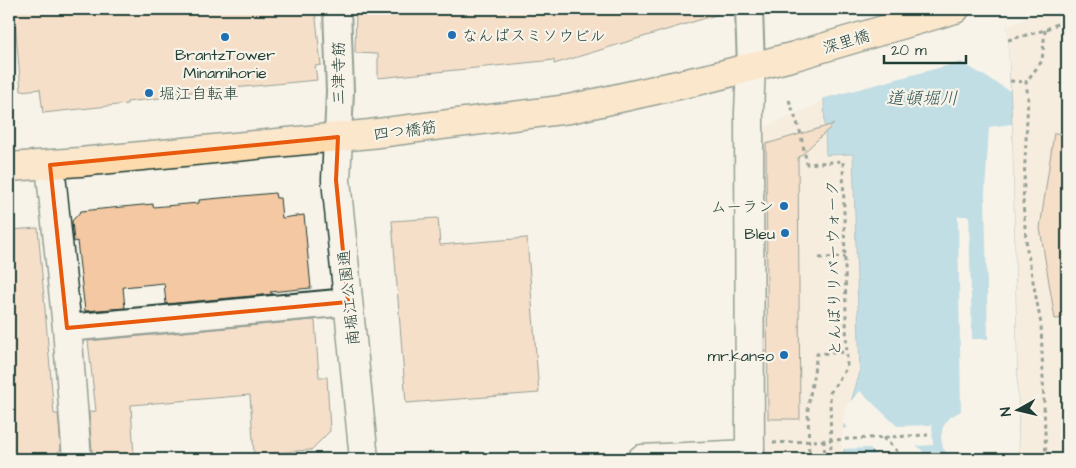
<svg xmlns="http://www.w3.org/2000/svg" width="1076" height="468" font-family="'Architects Daughter','Klee One',sans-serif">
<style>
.built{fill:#f6e6d3}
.water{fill:#82c6e3;stroke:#5a8f9d}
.pier{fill:#f7f3e8}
.building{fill:#f4c8a3;stroke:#1f3d34}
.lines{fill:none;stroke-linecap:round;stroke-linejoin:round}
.minor-casing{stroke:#1f3d34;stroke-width:30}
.tertiary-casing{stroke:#1f3d34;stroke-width:31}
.primary-casing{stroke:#1f3d34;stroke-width:31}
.path{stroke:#1f3d34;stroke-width:3;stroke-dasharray:4 4;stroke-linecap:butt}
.minor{stroke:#f7f3e8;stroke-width:26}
.tertiary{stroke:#f7f3e8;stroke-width:28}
.primary{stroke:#fedbac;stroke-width:28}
.path-bridge{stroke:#1f3d34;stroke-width:3;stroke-dasharray:4 4;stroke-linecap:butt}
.marked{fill:none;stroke:#e8590c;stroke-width:4;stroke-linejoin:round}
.poi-dot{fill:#1f6fb2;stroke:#f7f3e8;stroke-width:2}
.labels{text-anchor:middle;stroke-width:4.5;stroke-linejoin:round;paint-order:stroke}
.poi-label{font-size:16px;fill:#1f3d34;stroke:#f7f3e8;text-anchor:end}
.street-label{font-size:16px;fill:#1f3d34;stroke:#f7f3e8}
.water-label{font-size:18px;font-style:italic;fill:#335857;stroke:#f7f3e8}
</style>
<rect width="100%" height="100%" fill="#f7f3e8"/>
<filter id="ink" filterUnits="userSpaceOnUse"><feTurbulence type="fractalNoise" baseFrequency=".02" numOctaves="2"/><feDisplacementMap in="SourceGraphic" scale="10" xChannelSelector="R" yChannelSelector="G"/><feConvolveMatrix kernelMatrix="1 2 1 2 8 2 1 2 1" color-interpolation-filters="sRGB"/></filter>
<g filter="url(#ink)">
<!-- built -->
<g class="built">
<path d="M1047,9H1067V459H1019L1012,124L1007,27Z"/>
<path d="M824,101L826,154L853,153L860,372L844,425V459H766L763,128Z"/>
</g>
<!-- water -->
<path class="water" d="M800,9H1006L1012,124L1019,459H844V425L860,372L853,154L826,155L824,101Z"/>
<!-- pier -->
<g class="pier">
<path d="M797,9H1007L1010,91L961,62L821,99Z"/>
<path d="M1012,124L1019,459H952L943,448L941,437L943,427L949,418L961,411L958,216H969L972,339H988L985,193L989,127Z"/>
<path d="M860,391L897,426L932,425L933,445L917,446L931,459H881L869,448L842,449V429L848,428L842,422L847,405Z"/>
</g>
<!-- building -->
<g class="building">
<path d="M14,9H315L321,65L315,66L317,80L160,95V98L127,102V104L43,113L40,89L21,91Z"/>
<path d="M356,9H718L719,14L554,64V60L378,78V54L355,53Z"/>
<path d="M834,124L798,158L800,419H768L766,144Z"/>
<path d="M1054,133L1067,134V318L1055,319L1040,228Z"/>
<path d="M275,193L276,198H280L282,218L304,215L311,288L270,292L273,294L166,304L164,283L123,287L125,308L85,311L77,241L74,242L72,221L81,211L153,204V207L199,203V200Z"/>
<path d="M438,218L440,245L527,238L539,393L406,403L392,221Z"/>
<path d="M38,228L54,414H58L61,449L50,459H9V230Z"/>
<path d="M313,320L315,321L319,377H327L330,431L311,450L254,454L250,395L131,405L134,458L99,459L92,451L89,412L96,411L88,341Z"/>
</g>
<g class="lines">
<!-- minor casing -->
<g class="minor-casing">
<g id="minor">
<path d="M337,9L340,91L338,137"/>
<path d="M749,9L751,67"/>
<path d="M67,328L348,302"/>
</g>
</g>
<!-- tertiary casing -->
<g class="tertiary-casing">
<g id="tertiary">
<path d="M338,137L336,180L364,459"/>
<path d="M50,165L67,328L77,459"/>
<path d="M642,459L750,454"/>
<path d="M750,459L749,112L751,67"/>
</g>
</g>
<!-- primary casing -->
<g class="primary-casing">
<path id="primary" d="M9,167L80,162L370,134L569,109L705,79L795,56L955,9"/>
</g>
<!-- path -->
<g class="path">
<path d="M1045,30L1042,61L1026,82L1028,97L1023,204L1027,249L1041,324L1046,459"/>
<path d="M1008,40L1045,30L1067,19"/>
<path d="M1010,81L1026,82"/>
<path d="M789,100L800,131L807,164L843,161L847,367L830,393L831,459"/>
<path d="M819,258L845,257"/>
<path d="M883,438L906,459"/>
<path d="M824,440L825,459"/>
<path d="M809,459L808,407L817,354L847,352"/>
</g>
<!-- minor -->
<use href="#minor" class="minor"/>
<!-- tertiary -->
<use href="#tertiary" class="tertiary"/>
<!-- primary -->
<use href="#primary" class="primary"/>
<!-- path-bridge -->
<path class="path-bridge" d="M773,443L928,435"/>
</g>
</g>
<!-- marked area -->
<path d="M0 0H1076V468H0ZM338,137L336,180L348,302L67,328L50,165Z" fill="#f7f3e8" fill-opacity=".55" fill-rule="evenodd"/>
<path class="marked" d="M338,137L336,180L348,302L67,328L50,165Z"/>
<!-- markers -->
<g class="poi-dot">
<circle cx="452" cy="35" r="5"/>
<circle cx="225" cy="37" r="5"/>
<circle cx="149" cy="93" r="5"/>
<circle cx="784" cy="206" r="5"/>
<circle cx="785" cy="233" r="5"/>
<circle cx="784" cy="355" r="5"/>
</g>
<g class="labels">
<!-- poi labels -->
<g class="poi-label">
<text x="462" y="41" text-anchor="start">なんばスミソウビル</text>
<text x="225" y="60" text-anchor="middle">BrantzTower<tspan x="225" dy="18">Minamihorie</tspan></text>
<text x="159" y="99" text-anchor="start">堀江自転車</text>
<text x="774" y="212">ムーラン</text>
<text x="775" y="239">Bleu</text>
<text x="774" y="361">mr.kanso</text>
</g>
<!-- street labels -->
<g class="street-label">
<text transform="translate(846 41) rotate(-17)" y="6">深里橋</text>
<text transform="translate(338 73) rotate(-90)" y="6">三津寺筋</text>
<text transform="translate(405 130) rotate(-7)" y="6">四つ橋筋</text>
<text transform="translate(833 268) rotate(-91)" y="6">とんぼりリバーウォーク</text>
<text transform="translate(348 298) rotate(-96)" y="6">南堀江公園通</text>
</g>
<!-- water labels -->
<g class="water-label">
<text x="922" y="104">道頓堀川</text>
</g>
</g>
<!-- margin -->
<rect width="1076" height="468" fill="none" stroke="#f7f3e8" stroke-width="30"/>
<rect x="15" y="15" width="1046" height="438" fill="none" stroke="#1f3d34" stroke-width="2" filter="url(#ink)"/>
<!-- north arrow -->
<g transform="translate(1018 410) rotate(262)" stroke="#f7f3e8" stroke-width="4" paint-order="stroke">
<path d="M0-4L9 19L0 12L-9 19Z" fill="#1f3d34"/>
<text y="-8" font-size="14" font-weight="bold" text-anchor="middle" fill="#1f3d34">N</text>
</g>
<!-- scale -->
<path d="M884 55v8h82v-8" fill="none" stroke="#1f3d34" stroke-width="2.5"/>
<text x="891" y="55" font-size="15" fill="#1f3d34" stroke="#f7f3e8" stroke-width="4" paint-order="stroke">20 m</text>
</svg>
